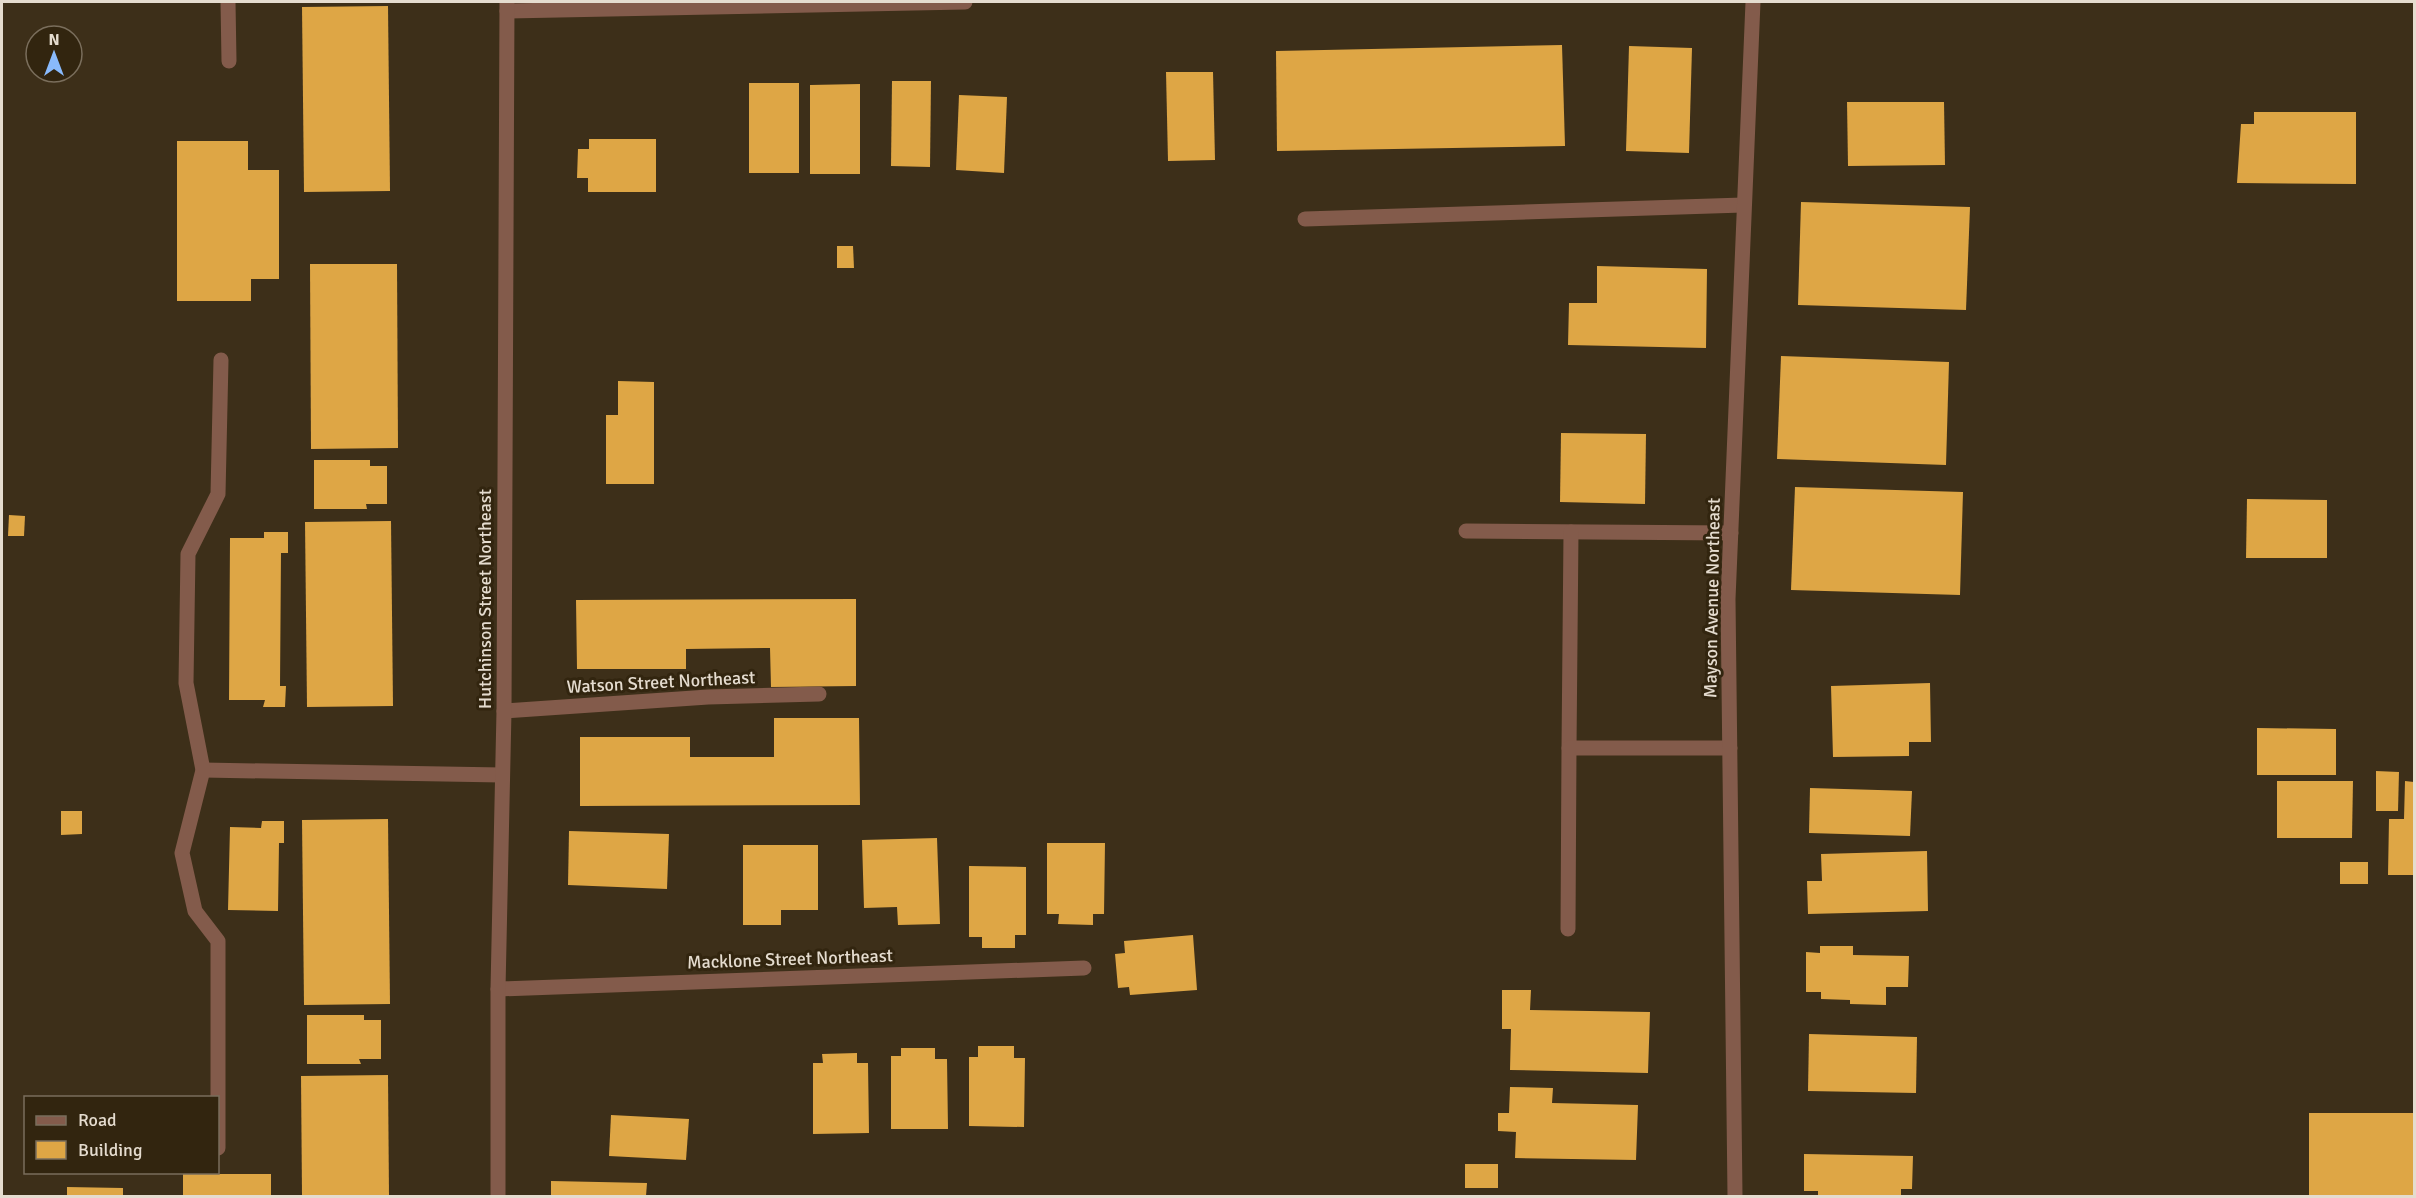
<svg xmlns="http://www.w3.org/2000/svg" width="2416" height="1198" font-family="Signika,sans-serif">
<style>
.building{fill:#dea645}
.lines{fill:none;stroke-linecap:round;stroke-linejoin:round}
.lane{stroke:#835b4b;stroke-width:15}
.street{stroke:#835b4b;stroke-width:15}
.labels{text-anchor:middle;stroke-width:6;stroke-linejoin:round;paint-order:stroke}
.street-label{font-size:18px;fill:#e5dccf;stroke:#32250f}
</style>
<rect width="100%" height="100%" fill="#3d2f19"/>
<!-- building -->
<g class="building">
<path d="M388,6L390,191L304,192L302,7Z"/>
<path d="M1562,45L1565,146L1277,151L1276,51Z"/>
<path d="M1629,46L1692,48L1689,153L1626,151Z"/>
<path d="M1166,72H1213L1215,160L1168,161Z"/>
<path d="M892,81H931L930,167L891,166Z"/>
<rect x="749" y="83" width="50" height="90"/>
<path d="M860,84V174H810V85Z"/>
<path d="M959,95L1007,97L1004,173L956,170Z"/>
<path d="M1847,102H1944L1945,165L1848,166Z"/>
<path d="M2254,112H2356V184L2237,183L2241,124H2254Z"/>
<path d="M589,139H656V192H588V178H577L578,149H589Z"/>
<path d="M177,141H248V170H279V279H251V301H177Z"/>
<path d="M1801,202L1970,207L1966,310L1798,305Z"/>
<path d="M837,246H853L854,268H837Z"/>
<path d="M310,264H397L398,448L311,449Z"/>
<path d="M1597,266L1707,269L1706,348L1568,345L1569,303H1597Z"/>
<path d="M1781,356L1949,362L1946,465L1777,459Z"/>
<path d="M618,381L654,382V484H606V415H618Z"/>
<path d="M1561,433L1646,434L1645,504L1560,502Z"/>
<path d="M314,460H370V466H387V504H366L367,509H314Z"/>
<path d="M1795,487L1963,492L1960,595L1791,590Z"/>
<path d="M2247,499L2327,500V558H2246Z"/>
<path d="M9,515L25,516L24,536H8Z"/>
<path d="M391,521L393,706L307,707L305,522Z"/>
<path d="M264,532H288V553H281L280,686H286L285,707H263L265,700H229L230,538H264Z"/>
<path d="M856,599V686L771,687L770,648L686,649V669H577L576,600Z"/>
<path d="M1930,683L1931,742H1909V756L1833,757L1831,686Z"/>
<path d="M774,718H859L860,805L580,806V737H690V757H774Z"/>
<path d="M2257,728L2336,729V775H2257Z"/>
<path d="M2376,771L2399,772L2398,811H2376Z"/>
<path d="M2277,781H2353L2352,838H2277Z"/>
<path d="M2405,781L2414,782V875H2388L2389,819H2404Z"/>
<path d="M1810,788L1912,791L1910,836L1809,833Z"/>
<path d="M61,811H82V834L61,835Z"/>
<path d="M388,819L390,1004L304,1005L302,820Z"/>
<path d="M262,821H284V843H279L278,911L228,910L230,827L261,828Z"/>
<path d="M569,831L669,834L667,889L568,885Z"/>
<path d="M937,838L940,924L898,925L897,907L864,908L862,840Z"/>
<path d="M1047,843H1105L1104,914H1093V925L1058,924L1059,914H1047Z"/>
<path d="M743,845H818V910H781V925H743Z"/>
<path d="M1927,851L1928,911L1808,914L1807,881H1822L1821,854Z"/>
<rect x="2340" y="862" width="28" height="22"/>
<path d="M969,866L1026,867V935H1015V948H982V937H969Z"/>
<path d="M1193,935L1197,990L1130,995L1129,987L1118,988L1115,954L1125,953L1124,941Z"/>
<path d="M1820,946H1853V955L1909,956L1908,987H1886V1005L1850,1004V1000L1821,999V992H1806V952L1820,953Z"/>
<path d="M1502,990H1531L1530,1010L1650,1012L1648,1073L1510,1070L1511,1029H1502Z"/>
<path d="M307,1015H364V1020H381V1059H359L361,1064H307Z"/>
<path d="M1809,1034L1917,1037L1916,1093L1808,1091Z"/>
<path d="M978,1046H1014V1058H1025L1024,1127L969,1126V1057H978Z"/>
<path d="M901,1048H935V1059H947L948,1129H891V1056H901Z"/>
<path d="M857,1053V1063H868L869,1133L813,1134V1063H823L822,1054Z"/>
<path d="M388,1075L389,1196H302L301,1076Z"/>
<path d="M1510,1087L1553,1088L1552,1103L1638,1105L1636,1160L1515,1158L1516,1132L1498,1131V1113H1509Z"/>
<rect x="2309" y="1113" width="105" height="83"/>
<path d="M611,1115L689,1119L686,1160L609,1156Z"/>
<path d="M1804,1154L1913,1156L1912,1189H1901V1196H1818V1191H1804Z"/>
<rect x="1465" y="1164" width="33" height="24"/>
<rect x="183" y="1174" width="88" height="22"/>
<path d="M551,1181L647,1183L646,1196H551Z"/>
<path d="M67,1187L123,1188V1196H67Z"/>
</g>
<g class="lines">
<!-- lane -->
<g class="lane">
<path d="M1466,531L1731,533"/>
<path d="M1569,748L1571,532"/>
<path d="M1568,929L1569,748H1730"/>
</g>
<!-- street -->
<g class="street">
<path d="M228,2L229,61"/>
<path d="M507,11L965,2"/>
<path d="M1305,219L1743,205"/>
<path d="M504,711L708,697L819,694"/>
<path d="M203,770L502,775"/>
<path d="M498,989L1084,968"/>
<path d="M218,1148V941L195,911L182,853L203,770L186,683L188,554L218,494L221,360"/>
<path d="M498,1196V989L504,711L507,2"/>
<path d="M1735,1196L1728,599L1753,2"/>
</g>
</g>
<g class="labels">
<!-- street labels -->
<g class="street-label">
<text transform="translate(1712 598) rotate(-89)" y="6">Mayson Avenue Northeast</text>
<text transform="translate(485 599) rotate(-90)" y="6">Hutchinson Street Northeast</text>
<text transform="translate(661 682) rotate(-3)" y="6">Watson Street Northeast</text>
<text transform="translate(790 959) rotate(-2)" y="6">Macklone Street Northeast</text>
</g>
</g>
<!-- border -->
<rect width="2416" height="1198" fill="none" stroke="#e5dccf" stroke-width="6"/>
<!-- legend -->
<rect x="24" y="1096" width="195" height="78" fill="#32250f" stroke="#7a6e5c" stroke-width="1.5"/>
<rect x="36" y="1116" width="30" height="9" fill="#835b4b" stroke="#7a6e5c" stroke-width="1.5"/>
<text x="78" y="1126" font-size="18" fill="#e5dccf">Road</text>
<rect x="36" y="1141" width="30" height="18" fill="#dea645" stroke="#7a6e5c" stroke-width="1.5"/>
<text x="78" y="1156" font-size="18" fill="#e5dccf">Building</text>
<!-- north arrow -->
<g transform="translate(54 54)"><circle r="28" fill="#32250f" stroke="#7a6e5c" stroke-width="1.5"/>
<path d="M0-4.5L10 22L0 15L-10 22Z" fill="#89bafc"/>
<text y="-9" font-size="16" font-weight="bold" text-anchor="middle" fill="#e5dccf">N</text>
</g>
</svg>
